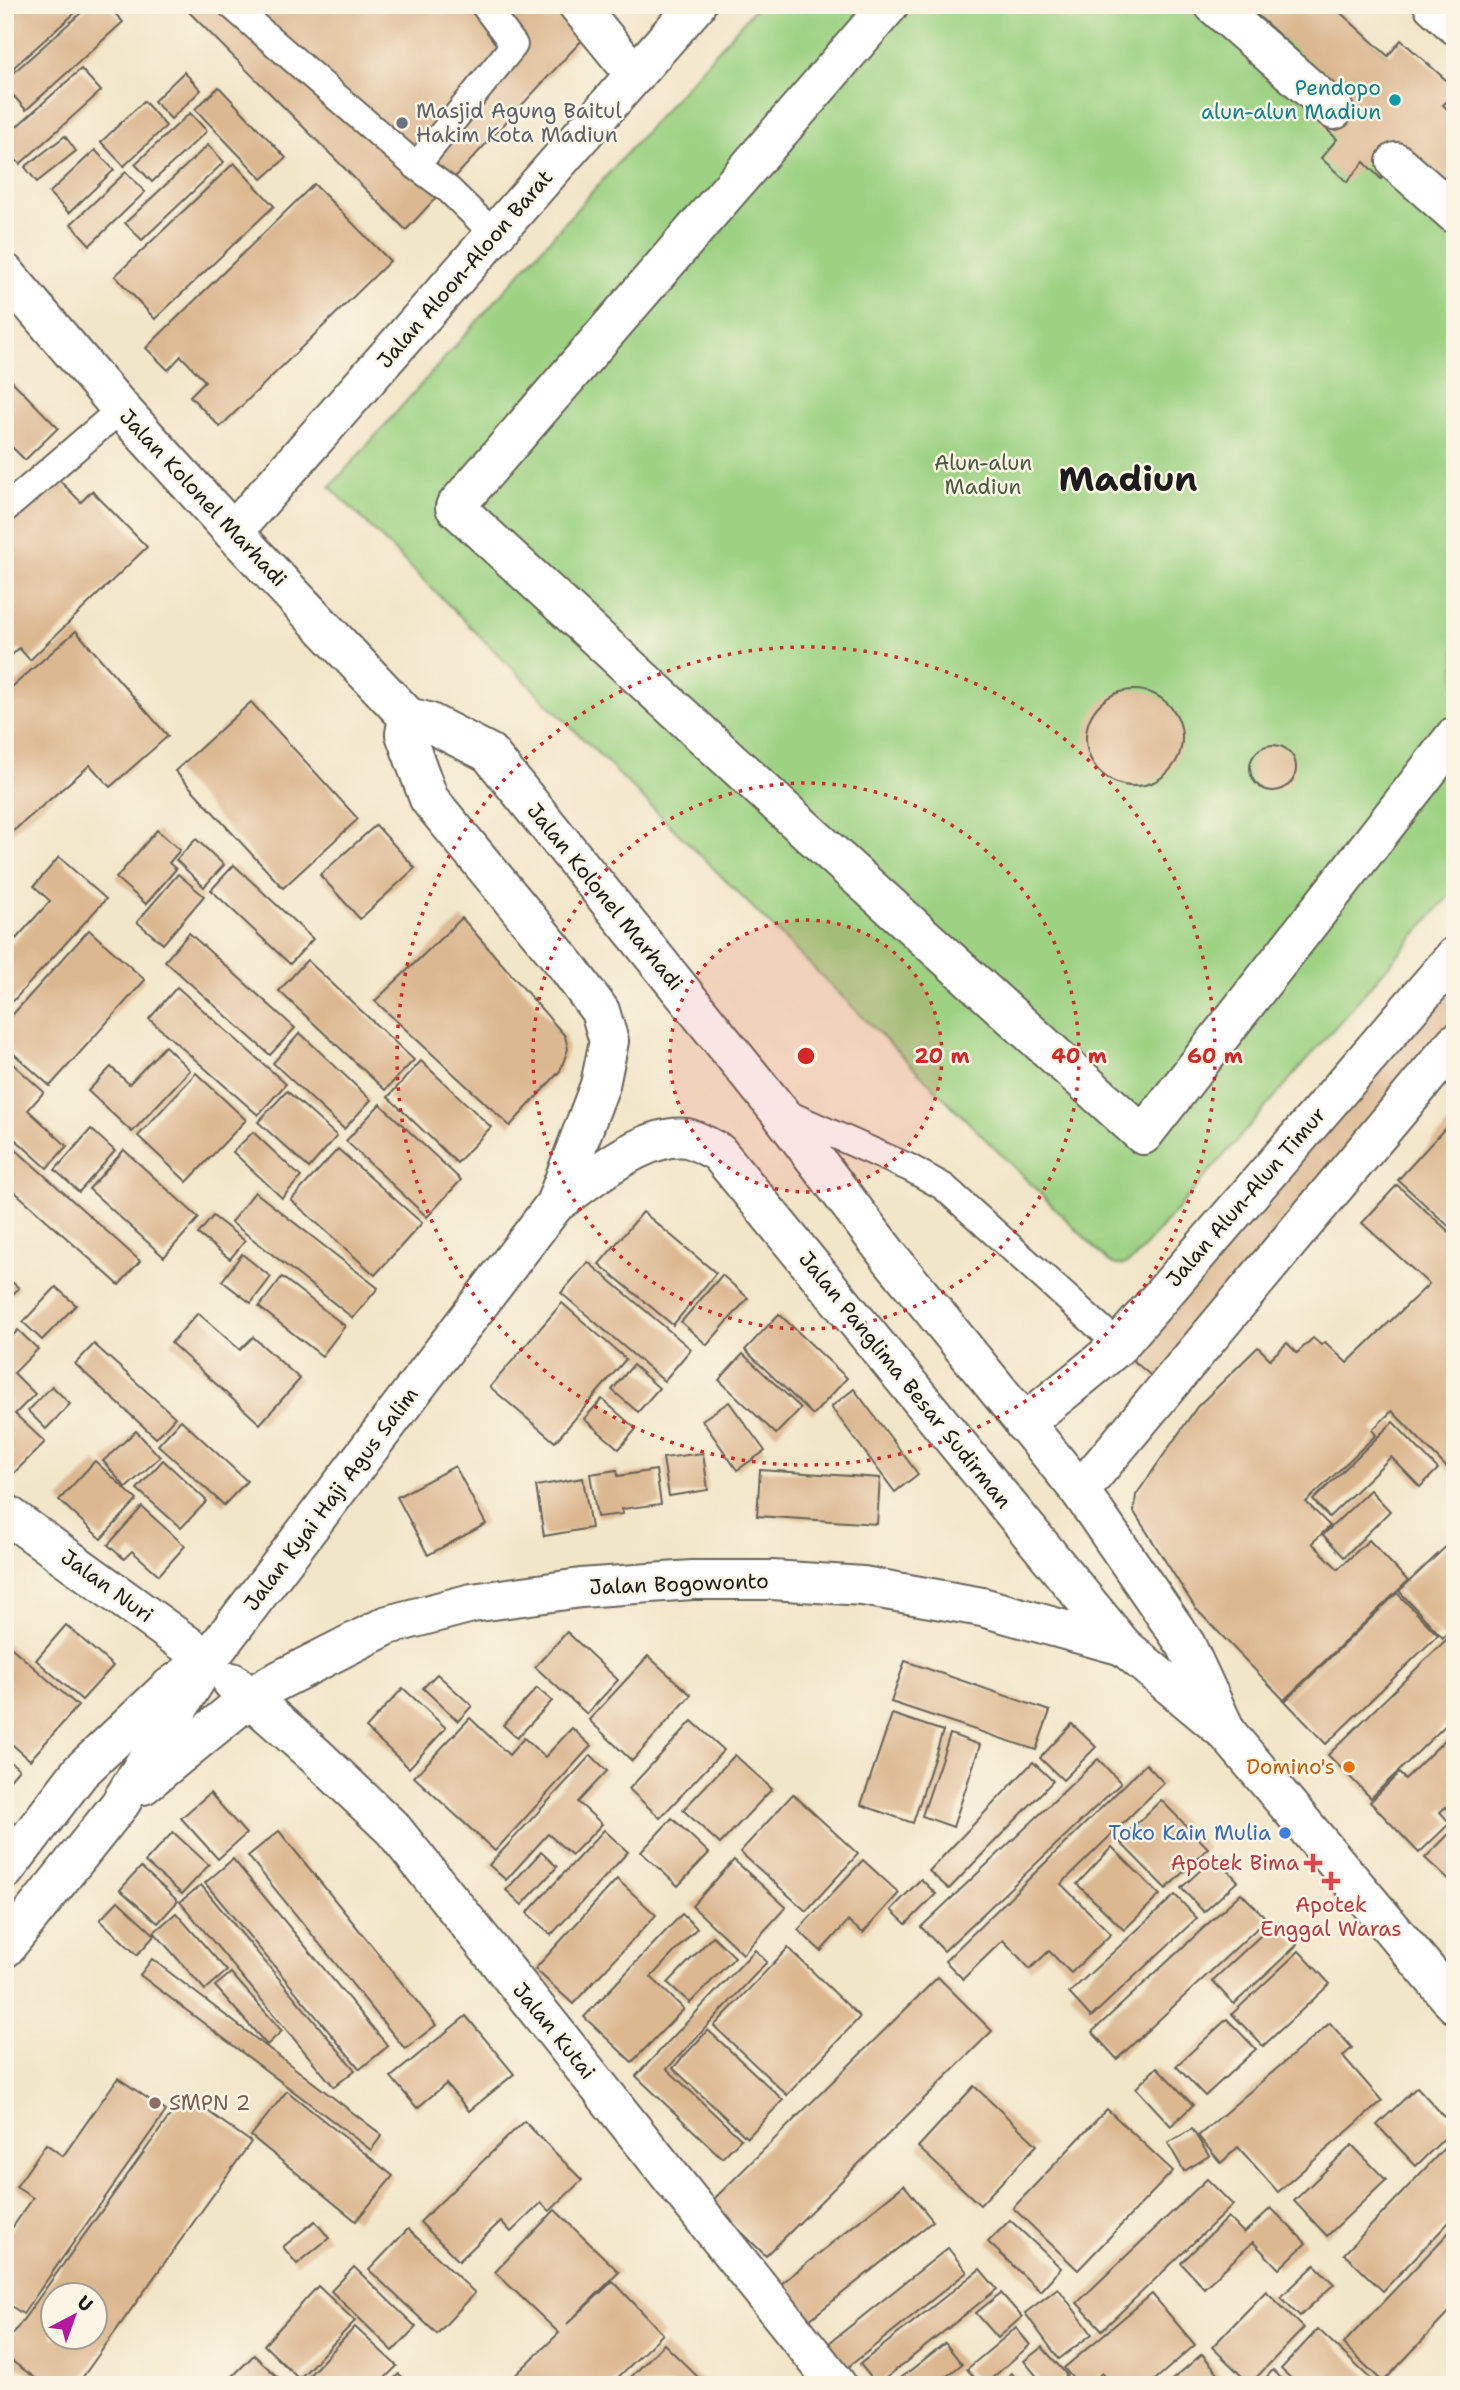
<svg xmlns="http://www.w3.org/2000/svg" width="1460" height="2390" font-family="'Shantell Sans',sans-serif">
<style>
.green{fill:#9dd283;stroke:#5c7750;stroke-width:2}
.building{fill:#dcb891;fill-rule:evenodd}
.lines{fill:none;stroke-linecap:round;stroke-linejoin:round}
.lane-casing{stroke:#676359;stroke-width:30}
.street-casing{stroke:#676359;stroke-width:42}
.secondary-casing{stroke:#676359;stroke-width:42}
.primary-casing{stroke:#676359;stroke-width:42}
.lane{stroke:#fff;stroke-width:26}
.street{stroke:#fff;stroke-width:38}
.secondary{stroke:#fff;stroke-width:38}
.primary{stroke:#fff;stroke-width:38}
.ring{fill:none;stroke:#d62828;stroke-width:3.5;stroke-dasharray:3.5 7}
.culture-dot{fill:#0f9aa8;stroke:#fcf5e5;stroke-width:2.5}
.worship-dot{fill:#6b7280;stroke:#fcf5e5;stroke-width:2.5}
.food-dot{fill:#e8710a;stroke:#fcf5e5;stroke-width:2.5}
.shop-dot{fill:#3f7fe0;stroke:#fcf5e5;stroke-width:2.5}
.health-dot{fill:#e0444e;stroke:#fcf5e5;stroke-width:2.5}
.education-dot{fill:#8d6e63;stroke:#fcf5e5;stroke-width:2.5}
.labels{text-anchor:middle;stroke-width:5;stroke-linejoin:round;paint-order:stroke}
.culture-label{font-size:21px;fill:#0d838f;stroke:#fcf5e5;text-anchor:end}
.worship-label{font-size:21px;fill:#5b616d;stroke:#fcf5e5;text-anchor:start}
.street-label{font-size:21px;fill:#1c1c1c;stroke:#fcf5e5}
.park-label{font-size:21px;fill:#495c40;stroke:#fcf5e5}
.food-label{font-size:21px;fill:#c56008;stroke:#fcf5e5;text-anchor:end}
.shop-label{font-size:21px;fill:#366cbe;stroke:#fcf5e5;text-anchor:end}
.health-label{font-size:21px;fill:#be3a42;stroke:#fcf5e5;text-anchor:end}
.education-label{font-size:21px;fill:#785e54;stroke:#fcf5e5;text-anchor:start}
.town-label{font-size:35px;font-weight:bold;fill:#1c1c1c;stroke:#fcf5e5}
.centre{fill:#d62828;stroke:#fcf5e5;stroke-width:3.5}
.ring-label{font-size:21px;text-anchor:middle;font-weight:bold;fill:#d62828;stroke:#fcf5e5;stroke-width:5;stroke-linejoin:round;paint-order:stroke}
</style>
<rect width="100%" height="100%" fill="#fcf5e5"/>
<filter id="ink" filterUnits="userSpaceOnUse"><feTurbulence type="fractalNoise" baseFrequency=".0143" numOctaves="2"/><feDisplacementMap in="SourceGraphic" scale="14" xChannelSelector="R" yChannelSelector="G"/><feConvolveMatrix kernelMatrix="1 2 1 2 8 2 1 2 1" color-interpolation-filters="sRGB"/></filter>
<filter id="wash" filterUnits="userSpaceOnUse"><feTurbulence type="fractalNoise" baseFrequency=".00686" numOctaves="4" result="noise"/><feDisplacementMap in="SourceGraphic" scale="28" xChannelSelector="R" yChannelSelector="G"/><feGaussianBlur stdDeviation="1.57" result="paint"/><feColorMatrix in="noise" values="0 0 0 0 0 0 0 0 0 0 0 0 0 0 0 0 0 1.4 0 .05"/><feComposite in="paint" operator="in"/></filter>
<g filter="url(#wash)">
<rect width="100%" height="100%" fill="#f2e6c9"/>
<!-- green -->
<path class="green" d="M758,5H1331L1455,116V889L1134,1259C1124,1266 1119,1268 1108,1261L330,487Z"/>
<g id="blocks">
<!-- building -->
<g class="building">
<path d="M5,5H69L75,13L5,75Z"/>
<path d="M90,5H107L123,22L26,110L5,86V80Z"/>
<path d="M182,5H553L584,38L406,230Z"/>
<path d="M1246,5H1332L1388,56L1401,40L1455,88V93L1443,105L1455,116V194L1396,162L1381,179L1364,162L1347,182L1321,158L1337,139L1321,124L1346,95Z"/>
<path d="M81,69L101,91L20,164L5,149V137Z"/>
<path d="M184,72L201,90L171,119L154,101Z"/>
<path d="M219,87L286,158L262,179L195,109Z"/>
<path d="M144,101L166,126L124,166L101,142Z"/>
<path d="M190,113L207,131L152,182L135,164Z"/>
<path d="M65,136L76,151L37,182L25,167Z"/>
<path d="M208,145L224,162L142,240L125,223Z"/>
<path d="M95,150L114,170L69,213L49,193Z"/>
<path d="M234,163L274,206L155,319L115,276Z"/>
<path d="M126,172L145,192L90,245L71,224Z"/>
<path d="M314,184L390,261L220,427L190,396L205,381L181,356L168,370L146,348Z"/>
<path d="M5,374L58,428L25,460L5,440Z"/>
<path d="M56,477L81,502L92,491L147,547L30,660L19,648L5,662V526Z"/>
<path d="M76,631L168,736L110,787L90,765L5,838V693Z"/>
<circle cx="1134" cy="738" r="48"/>
<path d="M251,702L358,819L283,888L175,771Z"/>
<circle cx="1273" cy="768" r="23"/>
<path d="M376,825L415,868L360,919L320,875Z"/>
<path d="M157,830L180,850L169,863L176,869L146,904L116,878Z"/>
<path d="M196,839L224,865L204,887L176,860Z"/>
<path d="M59,857L106,899L5,1010V951L50,901L34,886Z"/>
<path d="M234,865L313,939L290,964L211,890Z"/>
<path d="M178,874L204,896L163,944L137,922Z"/>
<path d="M462,918L565,1036L568,1049L560,1071L510,1126L375,1001Z"/>
<path d="M89,930L145,980L50,1086L5,1046V1023Z"/>
<path d="M189,933L295,1028L270,1055L165,961Z"/>
<path d="M307,960L414,1060L385,1090L279,991Z"/>
<path d="M1455,979V1034L1156,1380L1129,1357Z"/>
<path d="M177,987L286,1084L258,1115L149,1019Z"/>
<path d="M300,1033L371,1100L344,1129L273,1063Z"/>
<path d="M165,1046L190,1070L132,1132L88,1091L111,1067L129,1084Z"/>
<path d="M5,1057L44,1092L28,1110L67,1146L47,1168L5,1130Z"/>
<path d="M421,1061L491,1127L457,1163L388,1097Z"/>
<path d="M196,1073L246,1120L187,1182L138,1136Z"/>
<path d="M287,1091L337,1136L309,1168L258,1122Z"/>
<path d="M380,1104L461,1180L427,1217L346,1141Z"/>
<path d="M1455,1117V1232L1398,1180Z"/>
<path d="M91,1129L115,1151L79,1192L55,1170Z"/>
<path d="M253,1132L301,1177L282,1198L233,1152Z"/>
<path d="M5,1140L140,1261L119,1285L5,1183Z"/>
<path d="M338,1149L422,1223L375,1275L291,1200Z"/>
<path d="M124,1150L199,1218L164,1257L89,1189Z"/>
<path d="M1397,1185L1455,1237V1476L1392,1411L1372,1430L1376,1435L1306,1502L1330,1526L1312,1543L1338,1569L1369,1540L1408,1581L1284,1700L1196,1609L1134,1512L1136,1495L1197,1407L1258,1347L1270,1359L1287,1343L1297,1353L1313,1338L1321,1345L1325,1342L1347,1363L1429,1284L1362,1223Z"/>
<path d="M255,1192L378,1288L353,1318L231,1222Z"/>
<path d="M643,1212L716,1273L673,1325L599,1264Z"/>
<path d="M213,1216L245,1241L230,1259L198,1234Z"/>
<path d="M242,1254L271,1277L251,1303L222,1281Z"/>
<path d="M588,1262L691,1349L664,1381L561,1293Z"/>
<path d="M722,1275L748,1298L707,1345L681,1322Z"/>
<path d="M5,1276L19,1288L5,1302Z"/>
<path d="M282,1277L345,1326L322,1356L259,1307Z"/>
<path d="M56,1287L76,1305L42,1340L23,1322Z"/>
<path d="M562,1303L626,1359L555,1442L490,1387Z"/>
<path d="M198,1313L240,1350L253,1337L300,1379L260,1424L171,1343Z"/>
<path d="M779,1314L847,1378L813,1415L745,1350Z"/>
<path d="M18,1330L38,1349L14,1373L35,1394L15,1414L45,1442L7,1480L5,1478V1344Z"/>
<path d="M94,1344L175,1417L156,1438L75,1364Z"/>
<path d="M743,1354L801,1408L776,1434L719,1380Z"/>
<path d="M633,1365L659,1388L638,1412L612,1390Z"/>
<path d="M52,1386L70,1404L46,1429L28,1411Z"/>
<path d="M854,1389L918,1474L895,1492L831,1407Z"/>
<path d="M602,1399L636,1429L619,1449L584,1419Z"/>
<path d="M729,1402L765,1451L737,1470L702,1420Z"/>
<path d="M181,1420L247,1481L224,1505L158,1445Z"/>
<path d="M1393,1422L1438,1469L1420,1487L1391,1457L1329,1517L1313,1500Z"/>
<path d="M136,1431L160,1457L126,1488L103,1461Z"/>
<path d="M703,1453L708,1490L669,1496L663,1458Z"/>
<path d="M163,1460L207,1501L181,1528L137,1489Z"/>
<path d="M95,1461L137,1500L101,1539L59,1500Z"/>
<path d="M455,1466L486,1524L428,1555L397,1497Z"/>
<path d="M617,1470L618,1476L656,1470L661,1504L622,1509L623,1514L597,1517L590,1474Z"/>
<path d="M760,1470L880,1478L877,1524L757,1516Z"/>
<path d="M583,1478L591,1528L544,1536L536,1486Z"/>
<path d="M1370,1490L1390,1511L1344,1557L1323,1535Z"/>
<path d="M142,1507L185,1546L159,1575L132,1551L124,1559L108,1545Z"/>
<path d="M1455,1538V1627L1443,1638L1399,1591Z"/>
<path d="M1397,1593L1438,1635L1326,1744L1285,1701Z"/>
<path d="M66,1625L113,1666L82,1700L36,1660Z"/>
<path d="M1455,1631V1716L1371,1798L1328,1755Z"/>
<path d="M567,1632L618,1680L587,1714L535,1667Z"/>
<path d="M5,1642L78,1706L30,1760L5,1738Z"/>
<path d="M648,1656L691,1695L632,1761L589,1720Z"/>
<path d="M905,1661L1050,1711L1036,1750L891,1702Z"/>
<path d="M437,1674L472,1706L458,1721L423,1688Z"/>
<path d="M403,1688L446,1728L409,1768L366,1728Z"/>
<path d="M537,1688L552,1701L517,1738L503,1725Z"/>
<path d="M892,1714L943,1731L913,1823L861,1805Z"/>
<path d="M470,1718L509,1755L524,1738L545,1757L572,1728L591,1746L495,1851L414,1777Z"/>
<path d="M692,1721L724,1750L660,1818L629,1789Z"/>
<path d="M1072,1724L1096,1747L1063,1780L1040,1758Z"/>
<path d="M1455,1730V1817L1446,1807L1440,1812L1450,1823L1419,1853L1370,1802L1399,1773L1405,1779Z"/>
<path d="M950,1734L980,1745L953,1827L922,1816Z"/>
<path d="M591,1755L607,1771L578,1802L602,1824L572,1855L548,1834L506,1880L489,1865Z"/>
<path d="M735,1755L772,1789L720,1844L683,1810Z"/>
<path d="M5,1757L19,1769L5,1785Z"/>
<path d="M1098,1759L1121,1783L944,1951L921,1927Z"/>
<path d="M1033,1762L1053,1781L949,1889L929,1871Z"/>
<path d="M1146,1764L1164,1783L1061,1884L1111,1934L1071,1973L1049,1951L1030,1969L1003,1940L963,1979L945,1961Z"/>
<path d="M210,1793L246,1834L218,1859L181,1818Z"/>
<path d="M793,1794L858,1854L806,1911L740,1852Z"/>
<path d="M1161,1800L1208,1848L1166,1889L1119,1841Z"/>
<path d="M672,1818L709,1853L678,1886L641,1852Z"/>
<path d="M1455,1828V1886L1425,1858Z"/>
<path d="M604,1830L628,1852L551,1935L527,1913Z"/>
<path d="M279,1831L436,2025L405,2049L248,1856Z"/>
<path d="M173,1832L209,1865L182,1894L145,1862Z"/>
<path d="M1112,1847L1160,1895L1124,1930L1077,1884Z"/>
<path d="M541,1852L557,1867L522,1905L506,1890Z"/>
<path d="M1215,1857L1238,1881L1204,1912L1181,1888Z"/>
<path d="M233,1859L388,2046L360,2069L205,1883Z"/>
<path d="M734,1860L786,1907L743,1954L692,1906Z"/>
<path d="M863,1860L899,1893L863,1933L848,1921L821,1951L798,1930Z"/>
<path d="M141,1867L178,1901L158,1923L120,1890Z"/>
<path d="M617,1879L656,1915L573,2004L535,1969Z"/>
<path d="M921,1879L936,1894L906,1924L891,1910Z"/>
<path d="M201,1885L355,2070L334,2087L180,1902Z"/>
<path d="M1241,1893L1267,1919L1117,2059L1092,2032Z"/>
<path d="M1175,1895L1197,1918L1091,2017L1069,1993Z"/>
<path d="M118,1901L155,1935L137,1955L100,1920Z"/>
<path d="M176,1913L227,1971L205,1990L154,1932Z"/>
<path d="M682,1914L697,1928L651,1977L684,2009L632,2062L584,2017Z"/>
<path d="M1275,1922L1297,1945L1234,2004L1212,1981Z"/>
<path d="M713,1936L735,1957L690,2003L668,1983Z"/>
<path d="M788,1948L860,2017L787,2095L714,2026Z"/>
<path d="M755,1950L767,1962L667,2069L741,2139L722,2158L636,2076Z"/>
<path d="M1299,1951L1330,1984L1263,2046L1232,2014Z"/>
<path d="M152,1959L382,2135L371,2150L140,1975Z"/>
<path d="M231,1973L282,2031L267,2045L215,1986Z"/>
<path d="M938,1977L992,2031L766,2256L711,2202Z"/>
<path d="M466,2016L514,2074L469,2111L446,2084L417,2108L391,2077Z"/>
<path d="M1227,2019L1256,2049L1205,2096L1176,2066Z"/>
<path d="M1330,2023L1352,2048L1343,2056L1382,2101L1278,2192L1238,2147L1221,2163L1198,2136Z"/>
<path d="M708,2030L783,2100L747,2138L673,2068Z"/>
<path d="M1157,2067L1193,2105L1171,2126L1136,2088Z"/>
<path d="M118,2078L166,2111L23,2314L5,2302V2238L33,2198L16,2187L46,2144L63,2156Z"/>
<path d="M974,2086L1037,2145L980,2205L918,2147Z"/>
<path d="M1417,2087L1455,2128L1416,2166L1377,2125Z"/>
<path d="M287,2091L393,2176L356,2221L251,2136Z"/>
<path d="M185,2095L251,2142L77,2385H45L5,2356V2345ZM52,2296H94V2338H52Z"/>
<path d="M1107,2109L1173,2171L1078,2270L1013,2208Z"/>
<path d="M524,2121L582,2180L550,2211L541,2203L511,2232L501,2221L459,2261L420,2222Z"/>
<path d="M1192,2129L1209,2156L1184,2171L1168,2143Z"/>
<path d="M1455,2137V2216L1383,2291L1344,2254Z"/>
<path d="M1352,2145L1386,2180L1327,2236L1294,2201Z"/>
<path d="M1207,2179L1233,2205L1102,2330L1077,2303Z"/>
<path d="M904,2185L933,2221L809,2320L781,2284Z"/>
<path d="M1271,2208L1306,2243L1279,2269L1253,2242L1204,2288L1181,2263L1228,2217L1244,2233Z"/>
<path d="M555,2210L619,2272L567,2324L613,2281L663,2334L610,2385H505L559,2333L495,2272Z"/>
<path d="M1010,2220L1061,2268L1040,2291L988,2242Z"/>
<path d="M315,2221L329,2238L297,2264L283,2247Z"/>
<path d="M1455,2226V2306L1383,2382L1343,2344Z"/>
<path d="M408,2229L475,2293L437,2334L369,2270Z"/>
<path d="M948,2248L967,2272L847,2368L828,2344Z"/>
<path d="M1315,2265L1334,2284L1300,2316L1281,2297Z"/>
<path d="M354,2267L416,2327L393,2351L331,2291Z"/>
<path d="M980,2269L997,2289L877,2385L860,2364Z"/>
<path d="M318,2286L355,2321L299,2379L264,2345Z"/>
<path d="M1058,2288L1092,2334L1059,2359L1025,2313Z"/>
<path d="M1266,2291L1304,2328L1250,2384L1212,2347Z"/>
<path d="M1001,2293L1022,2317L998,2338L976,2313Z"/>
<path d="M1152,2294L1195,2345L1149,2385H1112L1102,2373L1088,2385H1078L1064,2368Z"/>
<path d="M355,2327L397,2366L378,2385H300Z"/>
<path d="M1016,2328L1030,2345L984,2385H981L967,2369Z"/>
<path d="M1318,2329L1375,2383L1373,2385H1298L1281,2369Z"/>
<path d="M945,2343L962,2364L936,2385H892Z"/>
<path d="M664,2344L701,2380L696,2385H623Z"/>
<path d="M1042,2347L1067,2375L1055,2385H1044L1024,2361Z"/>
<path d="M1202,2354L1224,2380L1218,2385H1166Z"/>
<path d="M254,2355L286,2385H230L227,2382Z"/>
<path d="M1273,2370L1288,2385H1259Z"/>
<path d="M1012,2373L1021,2385H998Z"/>
<path d="M399,2374L411,2385H388Z"/>
</g>
</g>
</g>
<g filter="url(#ink)">
<use href="#blocks" fill-opacity="0" stroke="#676359" stroke-width="2"/>
<g class="lines">
<!-- lane casing -->
<g class="lane-casing">
<g id="lane">
<path d="M231,5L416,166L449,190L495,235"/>
<path d="M416,166L514,45L484,5"/>
<path d="M5,509L121,409"/>
<path d="M783,1112L910,1168L944,1187L1119,1345"/>
</g>
</g>
<!-- street casing -->
<g class="street-casing">
<g id="street">
<path d="M578,5L635,75"/>
<path d="M889,5L455,507L806,830L1143,1135L1455,736"/>
<path d="M1214,5L1334,110"/>
<path d="M1396,162L1455,214"/>
<path d="M5,1513L208,1660"/>
</g>
</g>
<!-- secondary casing -->
<g class="secondary-casing">
<g id="secondary">
<path d="M1433,5L1455,25"/>
<path d="M5,273L121,409L233,532L408,717L405,734L429,799L566,965L600,1011L609,1041L600,1085L555,1204L208,1660L120,1804L5,1948"/>
<path d="M233,532L696,5"/>
<path d="M1024,1424C1055,1397 1088,1373 1119,1345L1455,956"/>
<path d="M1080,1491L1455,1043"/>
<path d="M232,1682L316,1756L393,1829L837,2385"/>
<path d="M143,1785L249,1698L268,1686L388,1625L472,1603L581,1588L692,1580H772L863,1586L982,1607L1123,1646"/>
</g>
</g>
<!-- primary casing -->
<g class="primary-casing">
<g id="primary">
<path d="M408,717L428,722L489,753L778,1110L888,1255L1080,1491L1186,1645L1227,1733"/>
<path d="M555,1204C588,1181 645,1132 687,1138C697,1140 709,1148 718,1152L1123,1646L1227,1733L1455,2004"/>
<path d="M5,1870L80,1772L170,1687L208,1660"/>
</g>
</g>
<!-- lane -->
<use href="#lane" class="lane"/>
<!-- street -->
<use href="#street" class="street"/>
<!-- secondary -->
<use href="#secondary" class="secondary"/>
<!-- primary -->
<use href="#primary" class="primary"/>
</g>
</g>
<!-- distance rings -->
<circle cx="806" cy="1056" r="136" fill="#d62828" fill-opacity=".12"/>
<g class="ring">
<circle cx="806" cy="1056" r="136"/>
<circle cx="806" cy="1056" r="273"/>
<circle cx="806" cy="1056" r="409"/>
</g>
<!-- markers -->
<circle class="culture-dot" cx="1395" cy="100" r="7"/>
<circle class="worship-dot" cx="402" cy="123" r="7"/>
<circle class="food-dot" cx="1349" cy="1767" r="7"/>
<circle class="shop-dot" cx="1285" cy="1833" r="7"/>
<g class="health-dot">
<path d="M1309.5 1852.5h7v7h7v7h-7v7h-7v-7h-7v-7h7z"/>
<path d="M1327.5 1870.5h7v7h7v7h-7v7h-7v-7h-7v-7h7z"/>
</g>
<circle class="education-dot" cx="155" cy="2103" r="7"/>
<g class="labels">
<!-- culture labels -->
<g class="culture-label">
<text x="1381" y="95">Pendopo<tspan x="1381" dy="24">alun-alun Madiun</tspan></text>
</g>
<!-- worship labels -->
<g class="worship-label">
<text x="416" y="118">Masjid Agung Baitul<tspan x="416" dy="24">Hakim Kota Madiun</tspan></text>
</g>
<!-- street labels -->
<g class="street-label">
<text transform="translate(465 269) rotate(-49)" y="7">Jalan Aloon-Aloon Barat</text>
<text transform="translate(203 498) rotate(47)" y="7">Jalan Kolonel Marhadi</text>
<text transform="translate(605 897) rotate(51)" y="7">Jalan Kolonel Marhadi</text>
<text transform="translate(1246 1197) rotate(-49)" y="7">Jalan Alun-Alun Timur</text>
<text transform="translate(905 1380) rotate(51)" y="7">Jalan Panglima Besar Sudirman</text>
<text transform="translate(331 1499) rotate(-53)" y="7">Jalan Kyai Haji Agus Salim</text>
<text transform="translate(679 1584) rotate(-2)" y="7">Jalan Bogowonto</text>
<text transform="translate(107 1586) rotate(36)" y="7">Jalan Nuri</text>
<text transform="translate(554 2031) rotate(51)" y="7">Jalan Kutai</text>
</g>
<!-- park labels -->
<g class="park-label">
<text x="983" y="470">Alun-alun<tspan x="983" dy="24">Madiun</tspan></text>
</g>
<!-- food labels -->
<g class="food-label">
<text x="1335" y="1774">Domino's</text>
</g>
<!-- shop labels -->
<g class="shop-label">
<text x="1271" y="1840">Toko Kain Mulia</text>
</g>
<!-- health labels -->
<g class="health-label">
<text x="1299" y="1870">Apotek Bima</text>
<text x="1331" y="1912" text-anchor="middle">Apotek<tspan x="1331" dy="24">Enggal Waras</tspan></text>
</g>
<!-- education labels -->
<g class="education-label">
<text x="169" y="2110">SMPN 2</text>
</g>
<!-- town labels -->
<g class="town-label">
<text x="1128" y="491">Madiun</text>
</g>
</g>
<circle cx="806" cy="1056" r="10" class="centre"/>
<g class="ring-label">
<text x="942" y="1063">20 m</text>
<text x="1079" y="1063">40 m</text>
<text x="1215" y="1063">60 m</text>
</g>
<!-- margin -->
<rect width="1460" height="2390" fill="none" stroke="#fcf5e5" stroke-width="28"/>
<!-- north arrow -->
<g transform="translate(74 2316) rotate(41)"><circle r="33" fill="#fcf5e5" stroke="#a29e95" stroke-width="2"/>
<path d="M0-5L12 26L0 18L-12 26Z" fill="#b5179e"/>
<text y="-10" font-size="19" font-weight="bold" text-anchor="middle" fill="#1c1c1c">U</text>
</g>
</svg>
